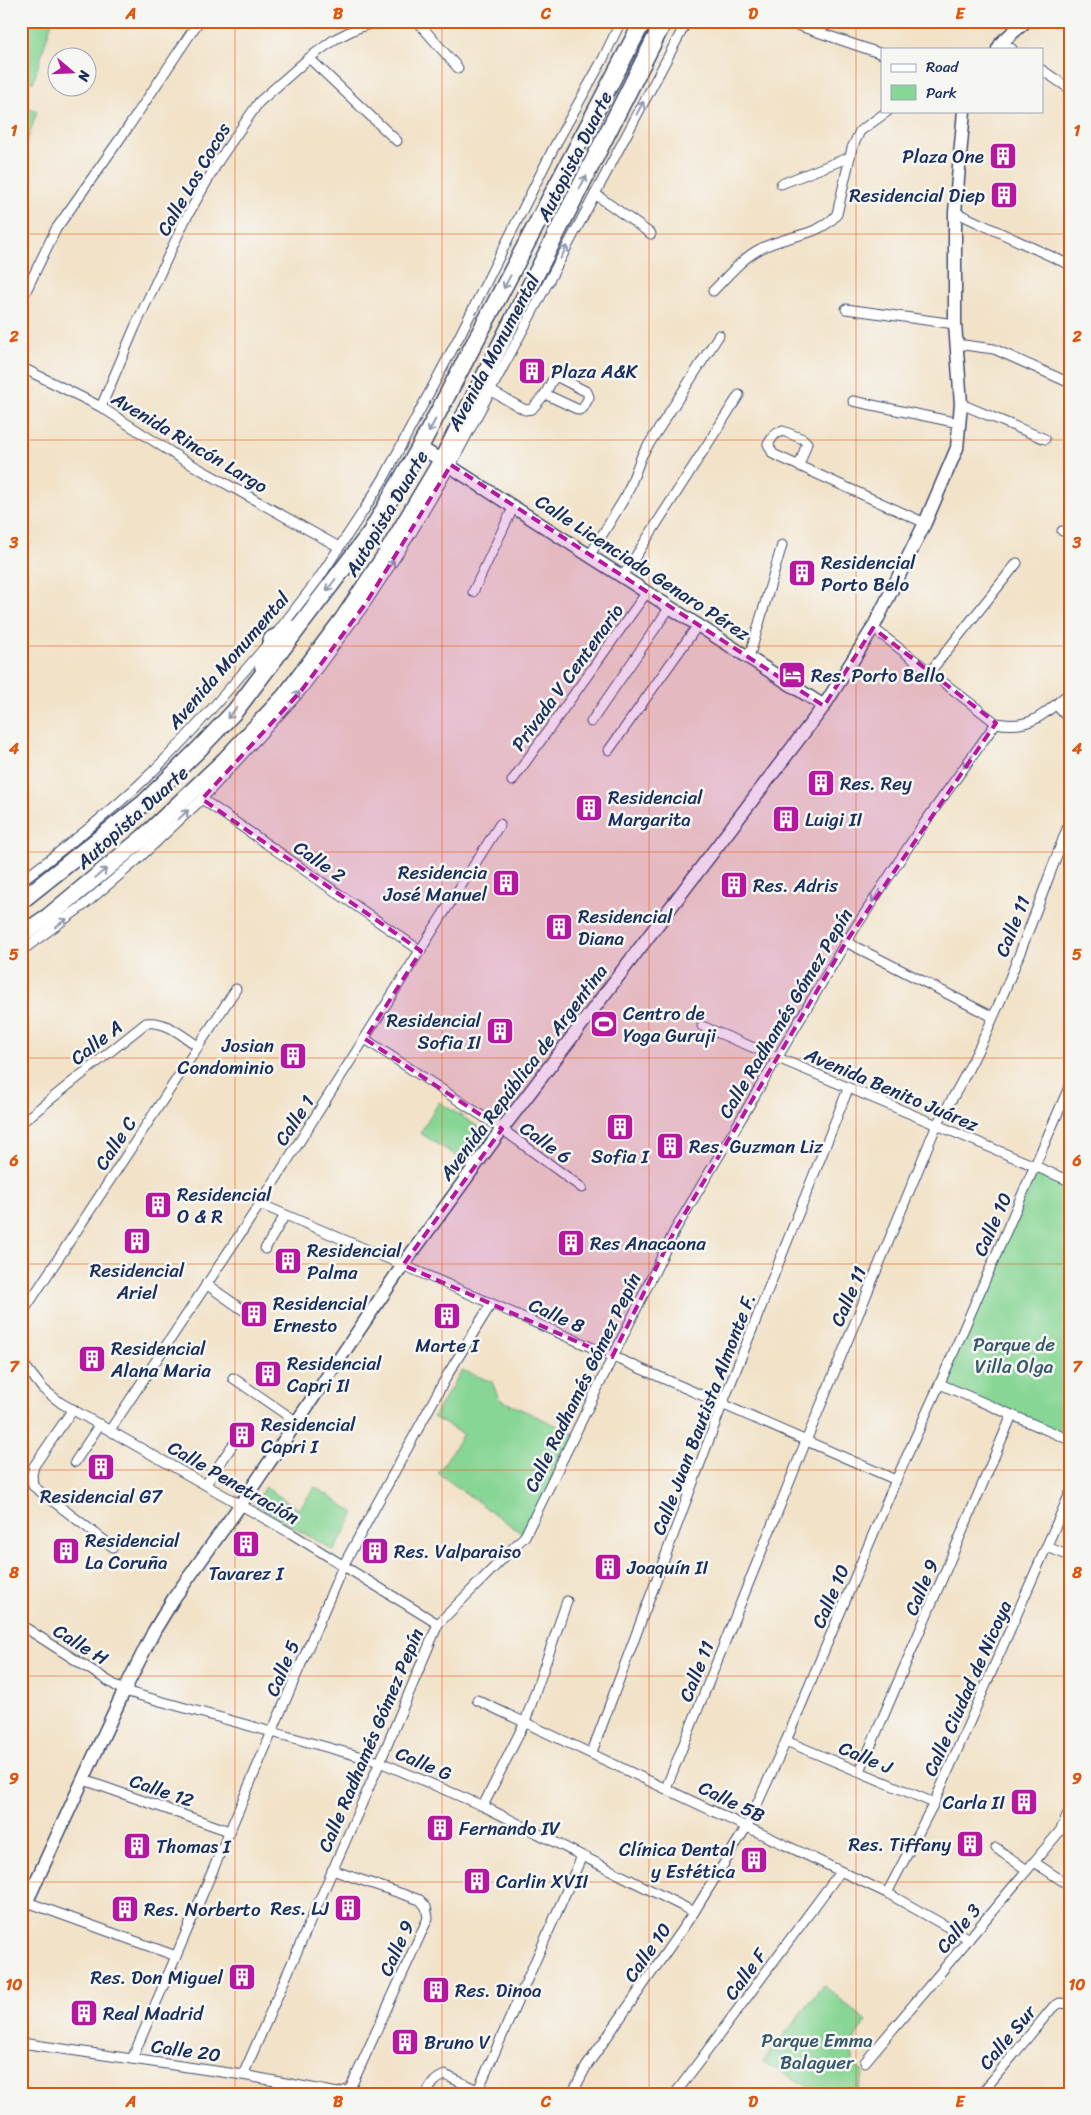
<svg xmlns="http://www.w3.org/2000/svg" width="1091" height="2115" font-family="Sriracha,sans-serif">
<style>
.green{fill:#88d695;stroke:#52827a}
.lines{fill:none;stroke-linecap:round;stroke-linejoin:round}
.minor-casing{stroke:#3b4a6e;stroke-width:11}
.secondary-casing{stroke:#3b4a6e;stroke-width:15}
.motorway-casing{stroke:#3b4a6e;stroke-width:19}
.minor{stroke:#fff;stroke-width:9}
.secondary{stroke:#fff;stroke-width:12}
.motorway{stroke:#fff;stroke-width:16}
.oneway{stroke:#8d97ae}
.marked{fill:#b5179e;fill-opacity:0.2;stroke:#b5179e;stroke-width:4;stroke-dasharray:10 6;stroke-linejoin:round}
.grid{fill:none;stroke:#de5710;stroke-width:1;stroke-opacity:0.55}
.labels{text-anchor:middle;stroke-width:5;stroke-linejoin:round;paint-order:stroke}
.street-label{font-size:19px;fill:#1b2f5e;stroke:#f6f6f2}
.poi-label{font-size:19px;fill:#1b2f5e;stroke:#f6f6f2;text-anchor:start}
.park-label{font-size:19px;fill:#36596c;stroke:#f6f6f2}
.neatline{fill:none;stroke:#de5710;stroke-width:2}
.grid-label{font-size:16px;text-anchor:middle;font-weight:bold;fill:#de5710}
</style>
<rect width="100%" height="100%" fill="#f6f6f2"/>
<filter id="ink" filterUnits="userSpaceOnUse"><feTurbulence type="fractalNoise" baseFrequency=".02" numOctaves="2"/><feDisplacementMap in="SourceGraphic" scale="10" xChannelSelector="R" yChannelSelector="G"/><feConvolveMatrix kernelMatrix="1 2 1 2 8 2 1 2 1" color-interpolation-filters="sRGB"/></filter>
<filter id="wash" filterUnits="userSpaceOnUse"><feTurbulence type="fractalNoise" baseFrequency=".0096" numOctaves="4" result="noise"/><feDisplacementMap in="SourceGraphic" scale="20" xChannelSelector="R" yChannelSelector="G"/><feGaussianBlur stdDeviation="1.12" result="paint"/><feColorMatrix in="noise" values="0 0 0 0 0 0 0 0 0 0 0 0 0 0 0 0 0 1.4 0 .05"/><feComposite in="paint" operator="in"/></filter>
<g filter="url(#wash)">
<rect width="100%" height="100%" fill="#f2e2c8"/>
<!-- green -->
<g class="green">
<path d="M21,21H52L33,83L21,79Z"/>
<path d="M21,107L37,111L21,160Z"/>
<path d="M439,1102L491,1135L471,1165L420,1133Z"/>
<path d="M1035,1167L1070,1181V1440L940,1384Z"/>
<path d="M462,1370L492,1382L499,1399L575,1434L525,1536L438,1473L463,1434L433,1417Z"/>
<path d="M265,1487L299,1509L315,1487L355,1513L334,1551L254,1504Z"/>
<path d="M823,1985L867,2021C858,2032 845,2050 855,2065C857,2068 862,2071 864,2073L856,2094H821L763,2062Z"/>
</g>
</g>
<g filter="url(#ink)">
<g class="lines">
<!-- minor casing -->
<g class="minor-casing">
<g id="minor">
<path d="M417,21L458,68"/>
<path d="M791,23L882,54"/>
<path d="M1002,42L1012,49"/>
<path d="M309,58L397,141"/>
<path d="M1042,70L1070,89"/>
<path d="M781,184L850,157"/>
<path d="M595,194L651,234"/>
<path d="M955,212L1070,265"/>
<path d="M713,291C727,277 742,258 760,249C784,235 820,237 837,214L852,148L860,131L888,111"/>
<path d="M21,301L56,229L129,126L199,21"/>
<path d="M846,309L955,324"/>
<path d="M956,344L994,349L1070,383"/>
<path d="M21,367L101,407L180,458L339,547"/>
<path d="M491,391L525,410L532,409L545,394L579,410L583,408L589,397L587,392L558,377L553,379L545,394"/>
<path d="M853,401L959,423"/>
<path d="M961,404L1045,439"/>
<path d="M101,407L135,327L185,220L219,160L259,102L309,58L335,39L355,29L377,21"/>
<path d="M799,466L807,443L803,439L783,431L775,434L768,444L773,454L925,523"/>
<path d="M1062,531L1070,533"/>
<path d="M590,555L627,494L642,455L719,335"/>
<path d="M623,576L739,395"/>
<path d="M473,592L514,506"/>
<path d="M873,628L996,723C1031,730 1045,714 1070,692"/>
<path d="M276,634L319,578L364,510L385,476L460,335L553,149L603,59L621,21"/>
<path d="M749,658L782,545"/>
<path d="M929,673L1017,563"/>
<path d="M1056,705L1070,720"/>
<path d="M591,722L670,607"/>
<path d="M609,750L698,625"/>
<path d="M512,781L647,592"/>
<path d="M202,799L421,951"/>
<path d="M21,881C64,849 106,816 145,779C188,738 227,691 266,646"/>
<path d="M846,942L993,1017"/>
<path d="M21,951L84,905L136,861L202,799L301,691L366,603L412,532L451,465L687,21"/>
<path d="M702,1026L1070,1181"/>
<path d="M365,1039L502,1129L582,1188"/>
<path d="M21,1123L146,1023C166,1020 182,1036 198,1046"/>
<path d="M260,1204L403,1265L896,1480"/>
<path d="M265,1249L285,1215"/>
<path d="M206,1284L243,1310"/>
<path d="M21,1315L236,989"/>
<path d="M21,1361L43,1389L61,1403L292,1534L438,1624"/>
<path d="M233,1378L297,1422"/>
<path d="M940,1384L1070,1440"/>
<path d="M73,1409L34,1466L32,1475L33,1486L113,1547"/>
<path d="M110,1430L260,1204L500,824"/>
<path d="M75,1462L100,1424"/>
<path d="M206,1484L232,1446"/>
<path d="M1047,1547L1070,1556"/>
<path d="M21,1625L124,1691L380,1762L483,1806L694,1912"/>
<path d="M477,1700L887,1893L969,1939"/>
<path d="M786,1741L934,1803"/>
<path d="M592,1752L722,1405L848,1089"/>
<path d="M860,1771L1012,1415"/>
<path d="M84,1780L229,1831"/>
<path d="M666,1788L806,1441L937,1124C996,1031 1030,924 1070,821"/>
<path d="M483,1806L525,1722L567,1601"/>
<path d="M996,1848L1027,1870"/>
<path d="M1034,1862L1070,1886"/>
<path d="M887,1893L934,1803L1070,1493"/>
<path d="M27,1902L176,1956"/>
<path d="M21,2043L243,2075L338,2093L350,2089L428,1918L426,1907L420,1900L332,1870"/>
<path d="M132,2059L343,1566L448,1374L491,1304"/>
<path d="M865,2062L1060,1831L1070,1810"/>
<path d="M243,2075L380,1762L438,1624L525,1536L675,1230L846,942L920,829L996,723"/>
<path d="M478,2090L582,1856"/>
<path d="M427,2094C431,2084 435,2079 445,2075L486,2094"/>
<path d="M572,2094L586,2067L694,1912L747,1826L786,1741L896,1480L945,1372L1070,1085"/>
<path d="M675,2094L840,1872"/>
<path d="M981,2094L1053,2007L1060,2003L1070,2004"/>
</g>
</g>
<!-- secondary casing -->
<g class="secondary-casing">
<g id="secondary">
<path d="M998,49L1002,42L1026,21"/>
<path d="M420,447L824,706"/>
<path d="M21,1914L124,1691L154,1631L174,1598L241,1504L403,1265L502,1129L824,706L873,628L925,523L957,448L961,404L955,324V212L964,111"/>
</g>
</g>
<!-- motorway casing -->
<g class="motorway-casing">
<g id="motorway">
<path d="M263,666L272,639L296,628"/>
<path d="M21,901L144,803L198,750L235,711L371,532L420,447L643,21"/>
<path d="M21,935L49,916L144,837L225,760L285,696L343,619L387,553L442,460L664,21"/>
</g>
</g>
<!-- minor -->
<use href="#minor" class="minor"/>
<!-- secondary -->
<use href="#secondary" class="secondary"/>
<!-- motorway -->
<use href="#motorway" class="motorway"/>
</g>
<!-- one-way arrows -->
<defs><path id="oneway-shaft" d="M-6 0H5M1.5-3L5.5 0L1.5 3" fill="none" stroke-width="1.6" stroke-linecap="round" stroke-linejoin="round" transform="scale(1.25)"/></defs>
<g class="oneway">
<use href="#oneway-shaft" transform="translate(640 108) rotate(-62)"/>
<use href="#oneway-shaft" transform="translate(583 182) rotate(-63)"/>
<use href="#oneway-shaft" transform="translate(564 252) rotate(-62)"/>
<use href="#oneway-shaft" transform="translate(507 282) rotate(118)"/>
<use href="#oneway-shaft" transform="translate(432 426) rotate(117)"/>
<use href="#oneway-shaft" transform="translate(390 566) rotate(-57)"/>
<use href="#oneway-shaft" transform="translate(331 585) rotate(127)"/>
<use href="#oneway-shaft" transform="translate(295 697) rotate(-48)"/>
<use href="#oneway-shaft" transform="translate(232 713) rotate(131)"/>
<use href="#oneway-shaft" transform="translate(968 762) rotate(126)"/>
<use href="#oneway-shaft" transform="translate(183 815) rotate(-43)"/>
<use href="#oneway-shaft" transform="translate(101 873) rotate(-40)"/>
<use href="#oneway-shaft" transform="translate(876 896) rotate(123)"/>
<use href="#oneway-shaft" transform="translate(61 923) rotate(-36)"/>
</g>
</g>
<!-- marked area -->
<path class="marked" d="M451,465L824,706L873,628L996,723L846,942L675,1230L612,1357L403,1265L502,1129L365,1039L421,951L202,799L301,691L366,603Z"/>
<!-- grid -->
<path class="grid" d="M235,21V2094M442,21V2094M649,21V2094M856,21V2094M21,234H1070M21,440H1070M21,646H1070M21,852H1070M21,1058H1070M21,1264H1070M21,1470H1070M21,1676H1070M21,1882H1070"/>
<!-- icons -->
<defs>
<g id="building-square" transform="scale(1.4375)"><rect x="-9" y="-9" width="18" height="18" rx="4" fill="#b5179e" stroke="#f6f6f2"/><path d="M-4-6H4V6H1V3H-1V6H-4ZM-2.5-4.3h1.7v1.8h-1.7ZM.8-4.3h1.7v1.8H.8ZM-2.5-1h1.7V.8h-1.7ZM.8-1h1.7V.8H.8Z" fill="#fff"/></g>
<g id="hotel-square" transform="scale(1.4375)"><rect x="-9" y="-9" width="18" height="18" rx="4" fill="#b5179e" stroke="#f6f6f2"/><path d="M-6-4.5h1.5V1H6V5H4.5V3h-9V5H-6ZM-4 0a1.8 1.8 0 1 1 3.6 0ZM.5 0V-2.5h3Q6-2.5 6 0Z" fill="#fff"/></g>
<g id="stadium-square" transform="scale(1.4375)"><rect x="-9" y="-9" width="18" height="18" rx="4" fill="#b5179e" stroke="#f6f6f2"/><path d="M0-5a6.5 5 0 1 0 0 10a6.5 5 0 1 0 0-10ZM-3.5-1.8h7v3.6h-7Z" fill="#fff"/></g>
</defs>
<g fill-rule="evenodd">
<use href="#building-square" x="1003" y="156"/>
<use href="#building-square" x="1004" y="195"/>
<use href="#building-square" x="532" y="371"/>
<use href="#building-square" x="802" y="573"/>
<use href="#hotel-square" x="792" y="675"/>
<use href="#building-square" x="821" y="783"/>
<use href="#building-square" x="589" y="808"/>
<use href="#building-square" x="786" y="819"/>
<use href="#building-square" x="506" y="883"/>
<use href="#building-square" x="734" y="885"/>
<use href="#building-square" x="559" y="927"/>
<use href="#stadium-square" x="604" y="1024"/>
<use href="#building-square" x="500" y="1031"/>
<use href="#building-square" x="293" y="1056"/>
<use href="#building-square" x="620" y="1127"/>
<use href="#building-square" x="670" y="1146"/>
<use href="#building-square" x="158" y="1205"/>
<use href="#building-square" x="137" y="1241"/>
<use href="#building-square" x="571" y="1243"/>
<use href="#building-square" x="288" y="1261"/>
<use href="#building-square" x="254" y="1314"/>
<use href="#building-square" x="447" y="1316"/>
<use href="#building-square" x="92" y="1359"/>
<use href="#building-square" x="268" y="1374"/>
<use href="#building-square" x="242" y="1435"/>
<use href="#building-square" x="101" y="1467"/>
<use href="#building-square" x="246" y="1544"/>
<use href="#building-square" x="66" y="1551"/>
<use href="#building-square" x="375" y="1551"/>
<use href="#building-square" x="608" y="1567"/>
<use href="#building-square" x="1024" y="1802"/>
<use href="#building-square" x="440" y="1828"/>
<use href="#building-square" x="970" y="1844"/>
<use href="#building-square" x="137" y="1846"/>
<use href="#building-square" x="754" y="1860"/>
<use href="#building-square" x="477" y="1881"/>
<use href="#building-square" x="348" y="1908"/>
<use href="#building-square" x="125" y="1909"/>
<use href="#building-square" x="242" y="1977"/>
<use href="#building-square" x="436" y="1990"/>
<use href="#building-square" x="84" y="2013"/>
<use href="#building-square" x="405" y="2042"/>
</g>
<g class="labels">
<!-- street labels -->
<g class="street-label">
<text transform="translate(574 156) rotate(-63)" y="7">Autopista Duarte</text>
<text transform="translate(193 179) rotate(-60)" y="7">Calle Los Cocos</text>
<text transform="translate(493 352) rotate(-62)" y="7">Avenida Monumental</text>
<text transform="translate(190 442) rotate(31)" y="7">Avenida Rincón Largo</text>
<text transform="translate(386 513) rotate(-59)" y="7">Autopista Duarte</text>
<text transform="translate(643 567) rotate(33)" y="7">Calle Licenciado Genaro Pérez</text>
<text transform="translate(228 660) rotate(-49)" y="7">Avenida Monumental</text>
<text transform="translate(567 677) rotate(-54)" y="7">Privada V Centenario</text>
<text transform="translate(132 817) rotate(-42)" y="7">Autopista Duarte</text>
<text transform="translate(320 861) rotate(35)" y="7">Calle 2</text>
<text transform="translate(1012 926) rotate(-68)" y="7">Calle 11</text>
<text transform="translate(785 1013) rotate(-59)" y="7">Calle Radhamés Gómez Pepín</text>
<text transform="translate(96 1042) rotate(-38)" y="7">Calle A</text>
<text transform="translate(523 1072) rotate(-53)" y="7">Avenida República de Argentina</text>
<text transform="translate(892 1089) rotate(23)" y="7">Avenida Benito Juárez</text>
<text transform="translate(294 1120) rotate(-57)" y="7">Calle 1</text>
<text transform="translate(546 1142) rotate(36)" y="7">Calle 6</text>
<text transform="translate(115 1143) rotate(-57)" y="7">Calle C</text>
<text transform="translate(992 1224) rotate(-66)" y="7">Calle 10</text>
<text transform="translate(848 1296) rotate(-67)" y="7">Calle 11</text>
<text transform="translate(557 1315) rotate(24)" y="7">Calle 8</text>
<text transform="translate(582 1382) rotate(-64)" y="7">Calle Radhamés Gómez Pepín</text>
<text transform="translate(703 1414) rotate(-69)" y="7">Calle Juan Bautista Almonte F.</text>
<text transform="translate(234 1482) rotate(30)" y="7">Calle Penetración</text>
<text transform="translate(921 1587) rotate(-67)" y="7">Calle 9</text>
<text transform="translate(830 1596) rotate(-67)" y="7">Calle 10</text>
<text transform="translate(81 1644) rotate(32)" y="7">Calle H</text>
<text transform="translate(282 1668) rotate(-67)" y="7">Calle 5</text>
<text transform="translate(696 1671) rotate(-68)" y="7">Calle 11</text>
<text transform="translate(967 1688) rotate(-66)" y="7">Calle Ciudad de Nicoya</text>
<text transform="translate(370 1740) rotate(-67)" y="7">Calle Radhamés Gómez Pepín</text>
<text transform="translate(866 1757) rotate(23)" y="7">Calle J</text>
<text transform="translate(424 1763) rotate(23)" y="7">Calle G</text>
<text transform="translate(162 1790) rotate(19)" y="7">Calle 12</text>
<text transform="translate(732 1801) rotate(26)" y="7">Calle 5B</text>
<text transform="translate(958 1928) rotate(-50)" y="7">Calle 3</text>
<text transform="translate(396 1948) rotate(-66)" y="7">Calle 9</text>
<text transform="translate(647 1952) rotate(-55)" y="7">Calle 10</text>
<text transform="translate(745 1974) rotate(-54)" y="7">Calle F</text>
<text transform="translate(1007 2037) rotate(-50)" y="7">Calle Sur</text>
<text transform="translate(186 2050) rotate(8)" y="7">Calle 20</text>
</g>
<!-- poi labels -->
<g class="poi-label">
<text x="984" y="163" text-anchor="end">Plaza One</text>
<text x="985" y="202" text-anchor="end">Residencial Diep</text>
<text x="551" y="378">Plaza A&amp;K</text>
<text x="821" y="569">Residencial<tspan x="821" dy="22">Porto Belo</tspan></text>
<text x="811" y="682">Res. Porto Bello</text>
<text x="840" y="790">Res. Rey</text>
<text x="608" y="804">Residencial<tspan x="608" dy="22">Margarita</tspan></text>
<text x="805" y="826">Luigi II</text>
<text x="487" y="879" text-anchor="end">Residencia<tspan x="487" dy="22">José Manuel</tspan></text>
<text x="753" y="892">Res. Adris</text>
<text x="578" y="923">Residencial<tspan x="578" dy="22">Diana</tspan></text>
<text x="623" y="1020">Centro de<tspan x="623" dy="22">Yoga Guruji</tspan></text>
<text x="481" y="1027" text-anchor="end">Residencial<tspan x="481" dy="22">Sofia II</tspan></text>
<text x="274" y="1052" text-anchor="end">Josian<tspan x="274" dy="22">Condominio</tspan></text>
<text x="689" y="1153">Res. Guzman Liz</text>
<text x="620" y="1163" text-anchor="middle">Sofia I</text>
<text x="177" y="1201">Residencial<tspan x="177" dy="22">O &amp; R</tspan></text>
<text x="590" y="1250">Res Anacaona</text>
<text x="307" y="1257">Residencial<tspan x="307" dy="22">Palma</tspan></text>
<text x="137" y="1277" text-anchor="middle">Residencial<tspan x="137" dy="22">Ariel</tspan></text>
<text x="273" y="1310">Residencial<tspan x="273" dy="22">Ernesto</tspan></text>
<text x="447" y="1352" text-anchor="middle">Marte I</text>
<text x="111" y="1355">Residencial<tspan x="111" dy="22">Alana Maria</tspan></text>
<text x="287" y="1370">Residencial<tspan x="287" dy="22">Capri II</tspan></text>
<text x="261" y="1431">Residencial<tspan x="261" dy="22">Capri I</tspan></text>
<text x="101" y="1503" text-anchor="middle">Residencial G7</text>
<text x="85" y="1547">Residencial<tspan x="85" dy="22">La Coruña</tspan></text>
<text x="394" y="1558">Res. Valparaiso</text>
<text x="627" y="1574">Joaquín II</text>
<text x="246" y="1580" text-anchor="middle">Tavarez I</text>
<text x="1005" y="1809" text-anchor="end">Carla II</text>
<text x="459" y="1835">Fernando IV</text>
<text x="951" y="1851" text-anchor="end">Res. Tiffany</text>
<text x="156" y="1853">Thomas I</text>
<text x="735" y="1856" text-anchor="end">Clínica Dental<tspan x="735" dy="22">y Estética</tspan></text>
<text x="496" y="1888">Carlin XVII</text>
<text x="329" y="1915" text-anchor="end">Res. LJ</text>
<text x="144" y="1916">Res. Norberto</text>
<text x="223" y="1984" text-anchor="end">Res. Don Miguel</text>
<text x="455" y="1997">Res. Dinoa</text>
<text x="103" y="2020">Real Madrid</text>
<text x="424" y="2049">Bruno V</text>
</g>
<!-- park labels -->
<g class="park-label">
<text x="1014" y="1351">Parque de<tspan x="1014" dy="22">Villa Olga</tspan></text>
<text x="817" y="2047">Parque Emma<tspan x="817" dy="22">Balaguer</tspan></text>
</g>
</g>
<!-- margin -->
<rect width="1091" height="2115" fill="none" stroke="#f6f6f2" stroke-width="55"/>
<!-- legend -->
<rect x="881" y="48" width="162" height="65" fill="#f6f6f2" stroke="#9ea6b7"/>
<rect x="891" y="64" width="25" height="8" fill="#ffffff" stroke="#9ea6b7"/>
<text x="926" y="72" font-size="15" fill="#1b2f5e">Road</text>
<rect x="891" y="85" width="25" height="15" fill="#88d695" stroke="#9ea6b7"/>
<text x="926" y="98" font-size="15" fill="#1b2f5e">Park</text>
<!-- north arrow -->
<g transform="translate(72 72) rotate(109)"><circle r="24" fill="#f6f6f2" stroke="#9ea6b7"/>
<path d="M0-4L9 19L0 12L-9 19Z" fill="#b5179e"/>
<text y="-8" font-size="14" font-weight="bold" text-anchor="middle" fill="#1b2f5e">N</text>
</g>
<rect x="28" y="28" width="1036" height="2060" class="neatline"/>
<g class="grid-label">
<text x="131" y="19">A</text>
<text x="338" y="19">B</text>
<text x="546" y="19">C</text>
<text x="753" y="19">D</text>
<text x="960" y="19">E</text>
<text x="14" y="136">1</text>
<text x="1077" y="136">1</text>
<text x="14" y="342">2</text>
<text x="1077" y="342">2</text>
<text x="14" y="548">3</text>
<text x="1077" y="548">3</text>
<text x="14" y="754">4</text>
<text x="1077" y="754">4</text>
<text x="14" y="960">5</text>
<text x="1077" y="960">5</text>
<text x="14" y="1166">6</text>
<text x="1077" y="1166">6</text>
<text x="14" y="1372">7</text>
<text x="1077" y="1372">7</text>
<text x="14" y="1578">8</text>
<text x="1077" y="1578">8</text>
<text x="14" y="1784">9</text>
<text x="1077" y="1784">9</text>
<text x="14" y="1990">10</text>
<text x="1077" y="1990">10</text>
<text x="131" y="2107">A</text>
<text x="338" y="2107">B</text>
<text x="546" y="2107">C</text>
<text x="753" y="2107">D</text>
<text x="960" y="2107">E</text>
</g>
</svg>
